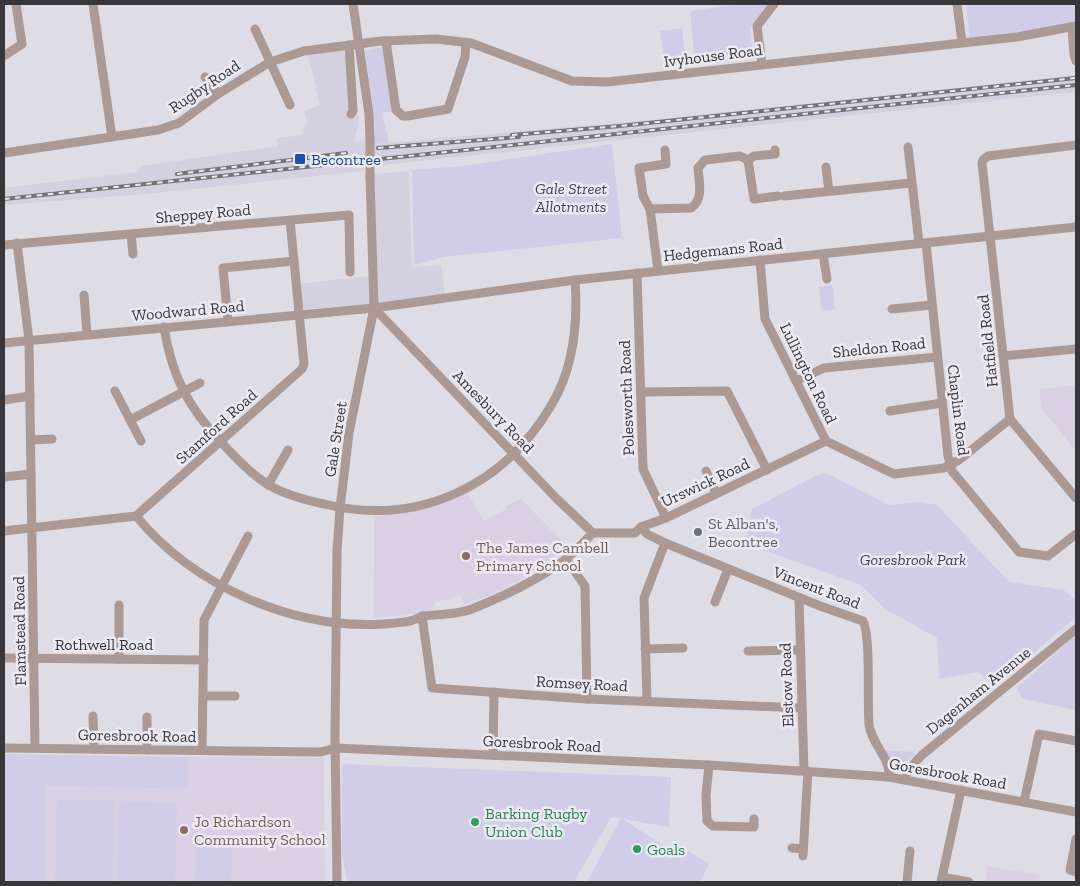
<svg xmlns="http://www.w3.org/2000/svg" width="1080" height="886" font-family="'Zilla Slab',serif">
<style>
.built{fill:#d3d0e0}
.education{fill:#dad0e4}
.green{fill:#d1cce8}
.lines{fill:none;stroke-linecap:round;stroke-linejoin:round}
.minor{stroke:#ac9994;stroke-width:9}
.rail-casing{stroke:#737277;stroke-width:4}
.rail{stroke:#eceaf3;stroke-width:2;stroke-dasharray:5.5;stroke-linecap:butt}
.minor-bridge{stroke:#ac9994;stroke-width:9}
.transit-dot{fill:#1a4fb4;stroke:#eceaf3;stroke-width:2}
.worship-dot{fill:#6b7280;stroke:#eceaf3;stroke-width:2}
.education-dot{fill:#8d6e63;stroke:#eceaf3;stroke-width:2}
.leisure-dot{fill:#2e9e5b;stroke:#eceaf3;stroke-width:2}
.labels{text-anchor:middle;stroke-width:5;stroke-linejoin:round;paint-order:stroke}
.street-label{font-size:16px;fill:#37363a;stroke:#eceaf3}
.transit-label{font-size:16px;fill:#164399;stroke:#eceaf3;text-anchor:start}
.park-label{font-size:16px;font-style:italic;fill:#483a6b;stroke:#eceaf3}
.worship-label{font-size:16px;fill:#5b616d;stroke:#eceaf3;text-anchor:start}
.education-label{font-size:16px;fill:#785e54;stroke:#eceaf3;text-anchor:start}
.leisure-label{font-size:16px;fill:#27864d;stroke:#eceaf3;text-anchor:start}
</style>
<rect width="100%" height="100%" fill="#dedde6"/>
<!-- built -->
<g class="built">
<path d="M344,50L351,109L359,115V124L354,141L375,140V144L661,119L1076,75V92L364,167V171L146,194L4,205V188L138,172L142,166L278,146L277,138L304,135L303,126L308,123L304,111L320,105L308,55Z"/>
<path d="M409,171L412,267L441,265L445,294L384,303L304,309L301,307L299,284L377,275L375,174Z"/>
</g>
<!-- education -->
<g class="education">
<path d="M1076,385V451L1042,409L1039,389Z"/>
<path d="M467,492L484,521L506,509L505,506L521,499L568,547L520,580L488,596L464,604L461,595L434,603L431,612L373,618L375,516L422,509L456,498Z"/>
<path d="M188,757L324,758L325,882H45V786L188,789Z"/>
<path d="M988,866L1040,875L1039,882H985Z"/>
</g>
<!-- green -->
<g class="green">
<path d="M742,4H769L750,28L753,58L695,65L690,11Z"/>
<path d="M966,4H1076V23L970,40Z"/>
<path d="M682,28L685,56L664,59L660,31Z"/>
<path d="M383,47L395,111L382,113L389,142L375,144L374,114L365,51Z"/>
<path d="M612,144L622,238L444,257L414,265L412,170L462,166Z"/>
<path d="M832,285L835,307L833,310L822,311L819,287Z"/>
<path d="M826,473L889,505L921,502L937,505L1009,582L1064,590L1076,601V617L994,686L978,672L939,679L937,638L885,609L861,585L746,544L752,509L817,475Z"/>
<path d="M1076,635V710L1023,699L1017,688Z"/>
<path d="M883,750L913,752L916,754L895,771Z"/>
<path d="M4,754L188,757V789L45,786V882H4Z"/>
<path d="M342,764L671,777L669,827L623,819L673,852L677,845L709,863L700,882H587L621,818L611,817L574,882H347L342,853Z"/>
<path d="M57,799L114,800L113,882H55Z"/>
<path d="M119,801L177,803L175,882H117Z"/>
<path d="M196,835L232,836L231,882H195Z"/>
</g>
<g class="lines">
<!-- minor -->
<g class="minor">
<path d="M93,4L112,137"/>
<path d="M353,4L369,114L370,139"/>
<path d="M957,4L962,42"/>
<path d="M1072,27L1074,55L1076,61"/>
<path d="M255,29L290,105"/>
<path d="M386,41L396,110L403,116H407L448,109L465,57L466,42"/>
<path d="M349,45L353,111L351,114"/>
<path d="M4,56L22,44L16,4"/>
<path d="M762,64L757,26L774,4"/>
<path d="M205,77L218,94"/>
<path d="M1076,145L988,156L983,160L982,163L1010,419L1076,498"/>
<path d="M908,147L919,243"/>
<path d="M4,153L158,130L179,123L218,94L270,62L304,51L381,41L436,39L471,43L572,81L607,82L1017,37L1076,26"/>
<path d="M748,160L754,156L775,154V150"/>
<path d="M826,167L829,191"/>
<path d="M784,196L911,183"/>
<path d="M650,209L643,196L639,168L666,164L665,150"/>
<path d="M131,234L133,254"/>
<path d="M17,243L29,340L35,748"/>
<path d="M926,243L948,456L952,471L1019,552L1048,556L1076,534"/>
<path d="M4,245L349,215L350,272"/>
<path d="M823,254L827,279"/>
<path d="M760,260L765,319L826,441L894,474L944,468L959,460L1010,419"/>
<path d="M658,270L650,209L691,208C704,199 699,182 698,168L705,160L740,156L748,160L754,199L778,196"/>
<path d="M637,273L643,469L666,518"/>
<path d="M84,295L87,334"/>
<path d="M374,308L557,499L593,533H635L641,527L666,518L826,441"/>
<path d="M892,309L932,305"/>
<path d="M228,321L223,268L294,261"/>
<path d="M164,327C172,377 188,407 222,443C236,458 250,473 267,484C283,494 305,500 324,504C417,527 504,487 552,404C574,367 578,322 575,280"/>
<path d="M4,343L374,308L575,280L1076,227"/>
<path d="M1003,356L1076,349"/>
<path d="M796,381L824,368L937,357"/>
<path d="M115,391L141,441"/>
<path d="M641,392L727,391L767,470"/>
<path d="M4,400L30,396"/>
<path d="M890,411L942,403"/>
<path d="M130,420L200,383"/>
<path d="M31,440L52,439"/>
<path d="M706,471L716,493"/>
<path d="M4,477L31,474"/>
<path d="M268,485L288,450"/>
<path d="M136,516C194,586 293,630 384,624C392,623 402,623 410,621C415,620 419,617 424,616C441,614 456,615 472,609C502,597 533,582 559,564C572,556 582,543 593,533"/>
<path d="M641,527L647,534L665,543L820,606L863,621C871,636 867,703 869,724C871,744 891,758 889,777"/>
<path d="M4,531L136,516L302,369L304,364L290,220"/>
<path d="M566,559L585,586L587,699"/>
<path d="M799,598L804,771"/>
<path d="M715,602L728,569"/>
<path d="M119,605V659"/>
<path d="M422,616L432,688L587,699L802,708"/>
<path d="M645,649L683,648"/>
<path d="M748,651L800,650"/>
<path d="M4,658L204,660"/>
<path d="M204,696H235"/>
<path d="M647,701L644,598L665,543"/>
<path d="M93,716L94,749"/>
<path d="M147,717V750"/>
<path d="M4,748L321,752L336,748L709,765L889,777L1076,812"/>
<path d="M202,750L204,620L248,536"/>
<path d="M493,755L494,692"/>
<path d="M709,765L706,795L707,821L713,826L754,827V819"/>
<path d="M905,779L909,769L922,755L1076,629"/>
<path d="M1024,802L1039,734L1076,741"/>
<path d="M1076,839L1070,870L1076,872"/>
<path d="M792,848L803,849"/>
<path d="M803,856L808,771"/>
<path d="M942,877L969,882"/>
<path d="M337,882L335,737L337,551L340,508L349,433L374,308L370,176"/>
<path d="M907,882L910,851"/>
<path d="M941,882L961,790"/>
</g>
<!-- rail casing -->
<g class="rail-casing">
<g id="rail">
<path d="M512,135L620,126L1076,78"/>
<path d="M378,148L519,137"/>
<path d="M177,174L346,153"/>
<path d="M4,199L1076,85"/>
</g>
</g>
<!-- rail -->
<use href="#rail" class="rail"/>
<!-- minor-bridge -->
<path class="minor-bridge" d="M370,139V176"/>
</g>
<!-- markers -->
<rect class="transit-dot" x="294" y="153" width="12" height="12" rx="2.5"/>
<circle class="worship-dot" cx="698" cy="532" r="5"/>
<g class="education-dot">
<circle cx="466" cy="556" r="5"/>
<circle cx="184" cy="830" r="5"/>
</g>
<g class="leisure-dot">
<circle cx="475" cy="822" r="5"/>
<circle cx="637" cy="849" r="5"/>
</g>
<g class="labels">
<!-- street labels -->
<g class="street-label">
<text transform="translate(713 55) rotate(-7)" y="6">Ivyhouse Road</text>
<text transform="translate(204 86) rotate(-34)" y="6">Rugby Road</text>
<text transform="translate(203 213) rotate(-5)" y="6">Sheppey Road</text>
<text transform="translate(723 249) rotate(-6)" y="6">Hedgemans Road</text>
<text transform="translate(188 310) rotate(-5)" y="6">Woodward Road</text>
<text transform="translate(987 341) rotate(-96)" y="6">Hatfield Road</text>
<text transform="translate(879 347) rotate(-6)" y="6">Sheldon Road</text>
<text transform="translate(809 373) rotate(64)" y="6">Lullington Road</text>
<text transform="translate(626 398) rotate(-92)" y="6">Polesworth Road</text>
<text transform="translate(959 410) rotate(83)" y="6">Chaplin Road</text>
<text transform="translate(494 411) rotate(46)" y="6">Amesbury Road</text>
<text transform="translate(216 426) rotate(-42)" y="6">Stamford Road</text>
<text transform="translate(335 439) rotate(-81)" y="6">Gale Street</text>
<text transform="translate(705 482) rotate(-25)" y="6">Urswick Road</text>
<text transform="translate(817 587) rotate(21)" y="6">Vincent Road</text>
<text transform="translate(19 631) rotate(-91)" y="6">Flamstead Road</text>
<text x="104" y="650">Rothwell Road</text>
<text transform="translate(582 683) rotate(3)" y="6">Romsey Road</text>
<text transform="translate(786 685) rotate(-92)" y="6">Elstow Road</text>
<text transform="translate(978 690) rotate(-39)" y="6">Dagenham Avenue</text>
<text transform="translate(137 735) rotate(1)" y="6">Goresbrook Road</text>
<text transform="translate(542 743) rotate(3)" y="6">Goresbrook Road</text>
<text transform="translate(948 773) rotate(10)" y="6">Goresbrook Road</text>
</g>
<!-- transit labels -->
<g class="transit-label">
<text x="311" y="165">Becontree</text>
</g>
<!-- park labels -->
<g class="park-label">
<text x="571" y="194">Gale Street<tspan x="571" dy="18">Allotments</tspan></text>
<text x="913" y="565">Goresbrook Park</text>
</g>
<!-- worship labels -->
<g class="worship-label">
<text x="708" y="529">St Alban's,<tspan x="708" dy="18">Becontree</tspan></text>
</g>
<!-- education labels -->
<g class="education-label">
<text x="476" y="553">The James Cambell<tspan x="476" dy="18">Primary School</tspan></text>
<text x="194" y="827">Jo Richardson<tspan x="194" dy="18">Community School</tspan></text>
</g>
<!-- leisure labels -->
<g class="leisure-label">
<text x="485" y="819">Barking Rugby<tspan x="485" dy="18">Union Club</tspan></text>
<text x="647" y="855">Goals</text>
</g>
</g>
<!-- border -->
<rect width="1080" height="886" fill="none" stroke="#37363a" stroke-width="10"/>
</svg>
